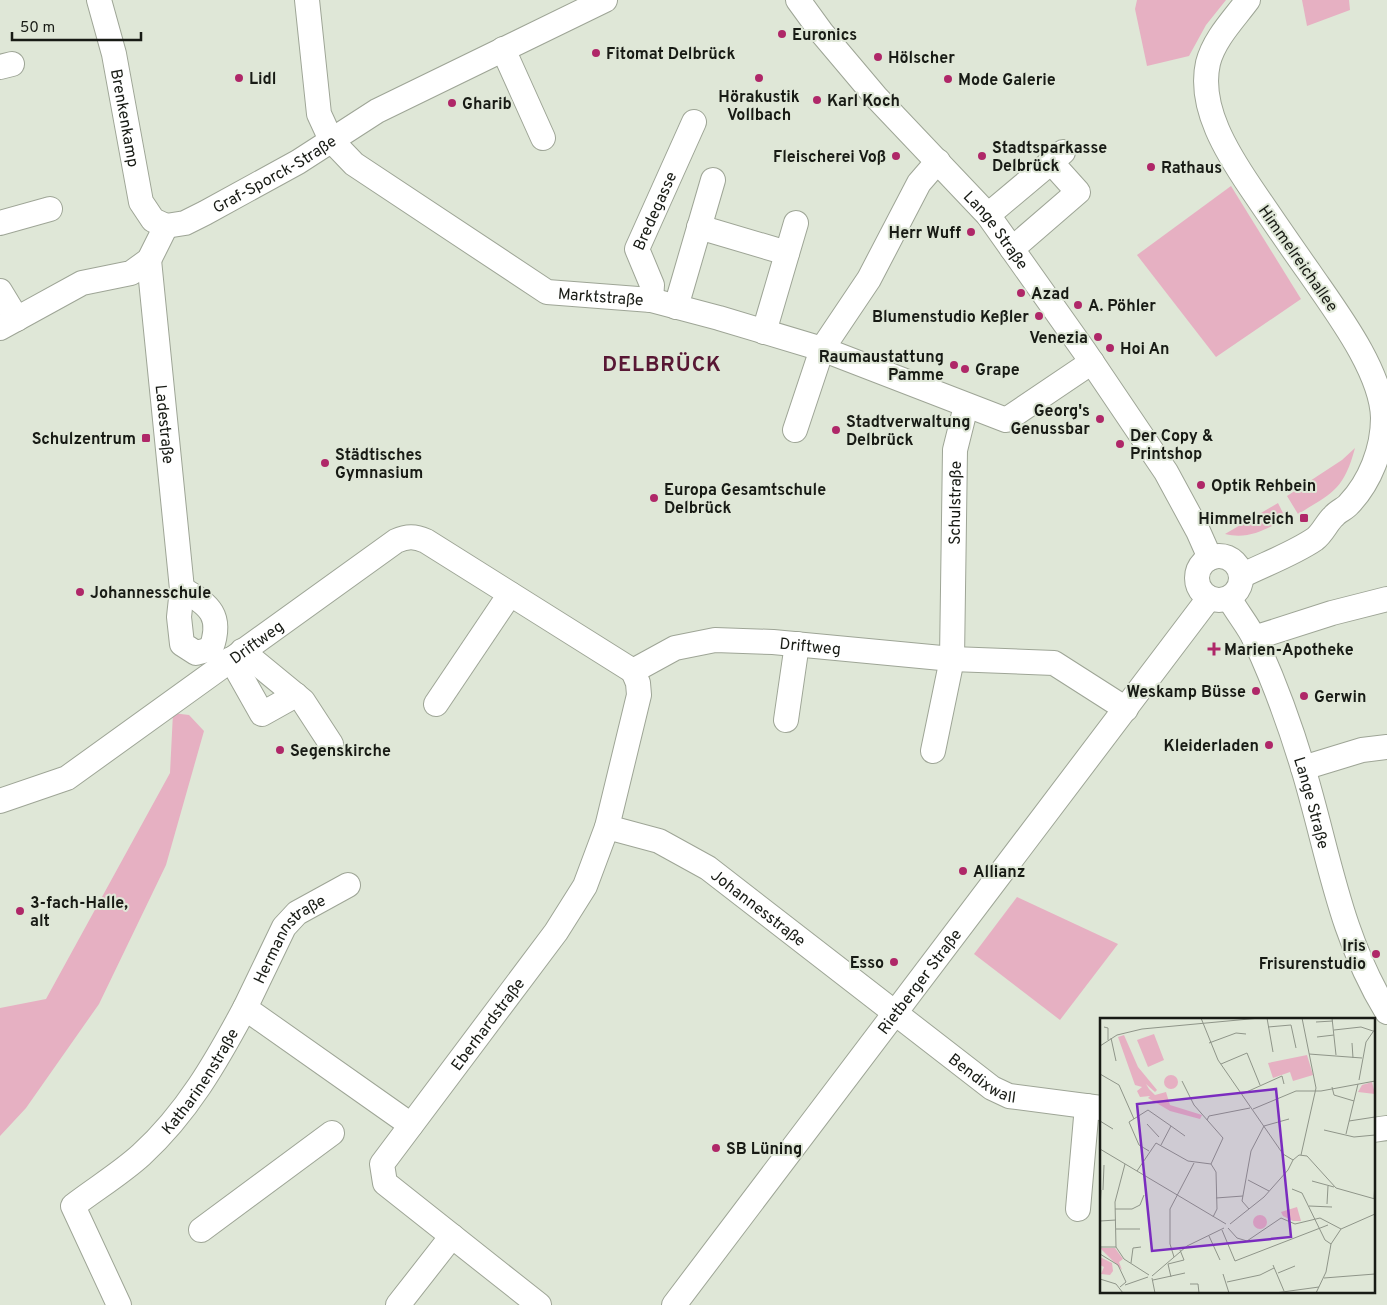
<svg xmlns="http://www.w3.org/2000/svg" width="1387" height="1305" font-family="Overpass,sans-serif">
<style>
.green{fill:#e6b0c2}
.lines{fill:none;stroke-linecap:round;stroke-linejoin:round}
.minor-casing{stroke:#9ea596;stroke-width:26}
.minor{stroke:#fff;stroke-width:24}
.poi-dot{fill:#af2768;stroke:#dfe7d7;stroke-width:2}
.labels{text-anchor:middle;stroke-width:4;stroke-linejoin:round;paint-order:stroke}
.poi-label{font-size:16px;font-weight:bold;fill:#181b15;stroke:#dfe7d7;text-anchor:start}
.street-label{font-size:16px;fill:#181b15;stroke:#dfe7d7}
.district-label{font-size:21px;font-weight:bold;letter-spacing:1px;fill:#581734;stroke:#dfe7d7}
.inset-road{fill:none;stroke:#8f9589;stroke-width:1}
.view{fill:#7b2cbf;fill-opacity:0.15;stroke:#7b2cbf;stroke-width:2.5}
.inset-edge{fill:none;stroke:#181b15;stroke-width:2.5}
</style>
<rect width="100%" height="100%" fill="#dfe7d7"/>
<!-- green -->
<g class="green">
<path d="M1137,0H1226L1206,25L1189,56L1147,66L1135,9Z"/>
<path d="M1302,0H1349L1350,10L1307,26Z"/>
<path d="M1231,186L1301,299L1216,357L1137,255Z"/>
<path d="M1355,448C1344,489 1333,493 1298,514L1287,496L1342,460Z"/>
<path d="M1278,503L1286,519C1265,529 1249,540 1225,534Z"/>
<path d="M173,713L189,715L204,731L166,865L99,1004L26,1108L0,1136V1008L46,999L170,773Z"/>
<path d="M1017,897L1118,944L1060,1020L974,954Z"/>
</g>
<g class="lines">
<!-- minor casing -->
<g class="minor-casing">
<g id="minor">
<path id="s1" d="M99,0L114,54L141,202L153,220L166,226"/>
<path id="s2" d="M307,0L319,114L331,140L354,164L547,292L651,300L719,318L822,349L1006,420L1092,362"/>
<path id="s3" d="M798,0L822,33L876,97L988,215L1085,352L1166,472L1198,531L1210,558"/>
<path d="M503,49L543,138"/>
<path d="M0,67L12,64"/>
<path d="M988,215L1063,152"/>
<path d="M0,223L50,209"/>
<path id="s4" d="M166,226L185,223L205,213L298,162L377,111L605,0"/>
<path d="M699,227L787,253"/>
<path d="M1012,249L1078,192L1051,162"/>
<path id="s5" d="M149,260L182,589L179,617L182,644L196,653L211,649"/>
<path d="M0,291L17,319"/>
<path id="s6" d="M651,300L652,285L637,249L694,122"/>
<path d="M676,307L713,180"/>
<path d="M0,328L82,283L131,273L149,260L166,226"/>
<path d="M764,332L796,223"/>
<path d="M795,430L822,349L869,279L919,183L938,161"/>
<circle cx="1219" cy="578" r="22"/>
<path d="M1241,576C1265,564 1293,554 1315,539C1323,533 1327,522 1334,516C1338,511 1345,509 1349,504C1370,482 1383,449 1383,418C1382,371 1335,310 1309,272C1289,244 1270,216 1251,188C1228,154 1198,107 1208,63C1214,39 1234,19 1248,0"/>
<path d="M182,589C210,605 223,616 211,649"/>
<path id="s7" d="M1229,598C1236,611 1250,628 1255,640C1274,681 1290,725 1303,768C1329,854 1339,934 1387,1012"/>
<path d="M1254,638L1332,613L1387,599"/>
<path d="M242,651L303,701L331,744"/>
<path d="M231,659L262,714L296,695"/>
<path d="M436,704L510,594"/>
<path d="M786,720L797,644"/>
<path id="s8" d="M933,751L952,659L955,450L966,406"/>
<path d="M1303,768L1362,750L1387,747"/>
<path id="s9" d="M0,801L67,778L396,541C407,536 415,536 426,541L633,671L675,648L715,640L773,642L952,659L1054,663L1126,709"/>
<path id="s10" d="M607,827L659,841L708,868L992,1088L1009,1096L1101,1108"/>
<path id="s11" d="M245,1008L284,927L297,913L348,885"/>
<path d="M1373,1130L1387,1128"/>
<path d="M1078,1209L1087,1106"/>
<path d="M201,1230L332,1133"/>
<path id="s12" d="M119,1305L73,1206C95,1189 120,1174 141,1155C187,1113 216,1062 245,1008L411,1125"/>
<path d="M398,1305L452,1236"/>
<path id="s13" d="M539,1305L385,1183L382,1164L556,932L585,886L607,827L639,695L638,683L633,671"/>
<path id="s14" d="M674,1305L1209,598"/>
</g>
</g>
<!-- minor -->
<use href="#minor" class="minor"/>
</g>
<!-- markers -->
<g class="poi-dot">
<circle cx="782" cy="34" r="5"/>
<circle cx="596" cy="53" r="5"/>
<circle cx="878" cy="57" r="5"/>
<circle cx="239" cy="78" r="5"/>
<circle cx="759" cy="78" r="5"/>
<circle cx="948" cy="79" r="5"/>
<circle cx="817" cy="100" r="5"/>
<circle cx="452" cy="103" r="5"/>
<circle cx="896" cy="156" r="5"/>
<circle cx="982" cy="156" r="5"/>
<circle cx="1151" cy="167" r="5"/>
<circle cx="971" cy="232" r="5"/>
<circle cx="1021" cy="293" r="5"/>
<circle cx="1078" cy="305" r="5"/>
<circle cx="1039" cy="316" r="5"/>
<circle cx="1098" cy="337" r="5"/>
<circle cx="1110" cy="348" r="5"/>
<circle cx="954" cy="365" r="5"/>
<circle cx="965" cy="369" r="5"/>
<circle cx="1100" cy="419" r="5"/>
<circle cx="836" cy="430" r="5"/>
<rect x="141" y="433" width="10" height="10" rx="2.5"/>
<circle cx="1120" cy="444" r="5"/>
<circle cx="325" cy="463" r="5"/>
<circle cx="1201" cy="485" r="5"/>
<circle cx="654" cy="498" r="5"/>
<rect x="1299" y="513" width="10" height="10" rx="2.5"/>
<circle cx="80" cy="592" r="5"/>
<path d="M1211.5 641.5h5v5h5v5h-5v5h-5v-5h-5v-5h5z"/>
<circle cx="1256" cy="691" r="5"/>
<circle cx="1304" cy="696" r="5"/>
<circle cx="1269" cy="745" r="5"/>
<circle cx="280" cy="750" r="5"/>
<circle cx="963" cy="871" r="5"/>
<circle cx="20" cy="911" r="5"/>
<circle cx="1376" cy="954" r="5"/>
<circle cx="894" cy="962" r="5"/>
<circle cx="716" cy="1148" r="5"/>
</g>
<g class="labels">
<!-- poi labels -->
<g class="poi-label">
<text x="792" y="40">Euronics</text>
<text x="606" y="59">Fitomat Delbrück</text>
<text x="888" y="63">Hölscher</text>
<text x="249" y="84">Lidl</text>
<text x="958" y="85">Mode Galerie</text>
<text x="759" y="102" text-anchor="middle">Hörakustik<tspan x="759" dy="18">Vollbach</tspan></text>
<text x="827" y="106">Karl Koch</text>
<text x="462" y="109">Gharib</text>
<text x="992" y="153">Stadtsparkasse<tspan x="992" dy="18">Delbrück</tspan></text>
<text x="886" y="162" text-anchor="end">Fleischerei Voß</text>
<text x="1161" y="173">Rathaus</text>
<text x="961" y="238" text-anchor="end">Herr Wuff</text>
<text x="1031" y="299">Azad</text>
<text x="1088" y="311">A. Pöhler</text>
<text x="1029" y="322" text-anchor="end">Blumenstudio Keßler</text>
<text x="1088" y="343" text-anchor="end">Venezia</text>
<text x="1120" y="354">Hoi An</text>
<text x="944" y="362" text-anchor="end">Raumaustattung<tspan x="944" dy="18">Pamme</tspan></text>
<text x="975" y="375">Grape</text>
<text x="1090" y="416" text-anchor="end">Georg's<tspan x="1090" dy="18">Genussbar</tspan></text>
<text x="846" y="427">Stadtverwaltung<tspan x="846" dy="18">Delbrück</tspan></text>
<text x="1130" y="441">Der Copy &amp;<tspan x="1130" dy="18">Printshop</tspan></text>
<text x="136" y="444" text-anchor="end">Schulzentrum</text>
<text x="335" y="460">Städtisches<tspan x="335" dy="18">Gymnasium</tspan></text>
<text x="1211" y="491">Optik Rehbein</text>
<text x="664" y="495">Europa Gesamtschule<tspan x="664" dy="18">Delbrück</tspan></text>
<text x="1294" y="524" text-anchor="end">Himmelreich</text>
<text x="90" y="598">Johannesschule</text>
<text x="1224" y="655">Marien-Apotheke</text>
<text x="1246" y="697" text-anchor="end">Weskamp Büsse</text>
<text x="1314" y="702">Gerwin</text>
<text x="1259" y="751" text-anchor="end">Kleiderladen</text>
<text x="290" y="756">Segenskirche</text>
<text x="973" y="877">Allianz</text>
<text x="30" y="908">3-fach-Halle,<tspan x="30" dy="18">alt</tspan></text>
<text x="1366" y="951" text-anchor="end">Iris<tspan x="1366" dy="18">Frisurenstudio</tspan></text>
<text x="884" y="968" text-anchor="end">Esso</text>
<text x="726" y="1154">SB Lüning</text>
</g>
<!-- street labels -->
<g class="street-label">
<text dy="6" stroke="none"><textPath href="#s1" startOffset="121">Brenkenkamp</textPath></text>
<text dy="6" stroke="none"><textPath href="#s4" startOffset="121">Graf-Sporck-Straße</textPath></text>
<text dy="6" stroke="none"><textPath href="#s6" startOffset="96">Bredegasse</textPath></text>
<text dy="6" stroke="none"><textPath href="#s3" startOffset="304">Lange Straße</textPath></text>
<text transform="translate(1299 258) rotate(55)" y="6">Himmelreichallee</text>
<text dy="6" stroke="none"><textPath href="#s2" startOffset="462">Marktstraße</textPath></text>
<text dy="6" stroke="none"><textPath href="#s5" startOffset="165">Ladestraße</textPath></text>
<text dy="6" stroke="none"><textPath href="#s8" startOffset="250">Schulstraße</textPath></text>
<text dy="6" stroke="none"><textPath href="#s9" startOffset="304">Driftweg</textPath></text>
<text dy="6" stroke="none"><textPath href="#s9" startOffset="936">Driftweg</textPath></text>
<text dy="6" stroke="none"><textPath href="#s7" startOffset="222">Lange Straße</textPath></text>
<text dy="6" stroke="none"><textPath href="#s10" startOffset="174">Johannesstraße</textPath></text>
<text dy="6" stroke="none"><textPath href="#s11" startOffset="84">Hermannstraße</textPath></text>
<text dy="6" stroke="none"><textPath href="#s14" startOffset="406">Rietberger Straße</textPath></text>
<text dy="6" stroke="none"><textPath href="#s13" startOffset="391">Eberhardstraße</textPath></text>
<text dy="6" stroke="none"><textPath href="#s10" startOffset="456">Bendixwall</textPath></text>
<text dy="6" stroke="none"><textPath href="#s12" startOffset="289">Katharinenstraße</textPath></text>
</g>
<!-- district labels -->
<g class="district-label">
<text x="662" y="371">DELBRÜCK</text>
</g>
</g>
<!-- overview -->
<g transform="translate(1100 1018)">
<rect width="275" height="275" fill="#dfe7d7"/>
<path d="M54,16L64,42L48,49L37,22ZM24,17L38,49L57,72L55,74L46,66L49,71L55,77L66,74L70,87L102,97L100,101L70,93L48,80L50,78L40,79L37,73L42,69L35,67L18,19ZM207,37L213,57L193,63L190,54L173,60L168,45ZM64 64a7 7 0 1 1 14 0a7 7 0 1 1-14 0ZM272,64L275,76L258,74L262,67ZM197,189L201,203H193L183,198L181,194ZM153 204a7 7 0 1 1 14 0a7 7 0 1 1-14 0Z" fill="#e6b0c2"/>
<path d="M0,230H15L23,241L19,244L22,252ZM0,239L12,245L13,253L10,257L1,256L4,249L0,247Z" fill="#e6b0c2"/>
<path class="inset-road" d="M101,0L118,42L183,136L193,142M167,0L173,34M232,0L236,37M216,4L233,3M4,9L8,10V22M168,9L191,7L196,30M234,12L261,9L273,13M217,19L234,17M11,20L16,43M109,25L136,15L146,16M252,25L253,40M0,28L17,17L42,11L160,0M209,36L262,40M121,46L147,35L160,67M0,56L19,67L34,101M259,62L266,24L275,11M82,63L94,87L123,120L111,146L116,154L117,191L113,199M232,69L234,77L254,83M142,76L182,58L184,66M153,91L196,73H221L275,63M107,102L109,98L150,90M0,103L13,111M249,103L275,99M47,106L59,119M71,108L85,118M164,108L189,101M224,112L254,119L275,117M246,116L258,66M0,131L126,206M49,133L39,127L29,104L48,92L71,108L61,127M201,137L216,70L202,0M193,142L199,137L207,138L236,170L275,181M25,146L15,184L16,229L24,241L49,257M37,153L56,125L88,143L111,146M148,162L169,173M212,163L234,169M192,171L202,175L225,222L231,226M3,172L4,147M116,180L143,178M274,181L275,165M227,186L228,168M209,188L232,189M0,191L1,172M15,191H32L40,187L44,177M149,191L142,183L151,133L164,108M0,203L16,202M130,206L164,179L188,152L193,142M128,210L137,220L147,223L181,200L195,206L220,200L241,211M16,211H40M122,212L135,243L228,207M109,218L120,242M0,229H16M0,236L18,247L26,264L20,269M74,239L70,226V191L94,145M31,245L33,230L41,229M173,247L184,273M178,255L195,248M123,256L129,275M52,258L87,228L124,210M71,259L68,246L84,242L80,232M52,260L55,275M224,260L275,256M0,261L16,266L23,275M53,262L85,255M127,264L160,257L174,250M90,266H98L99,275M25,267L48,259M175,275L219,269M216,275L226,254L231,226L241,211L275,196"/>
<path class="view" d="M176,71L191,219L52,233L37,86Z"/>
<rect width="275" height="275" class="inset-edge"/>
</g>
<!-- scale -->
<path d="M12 32v8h129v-8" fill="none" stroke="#181b15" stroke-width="2.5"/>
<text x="20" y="32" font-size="15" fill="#181b15" stroke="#dfe7d7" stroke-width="4" paint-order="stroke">50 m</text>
</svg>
